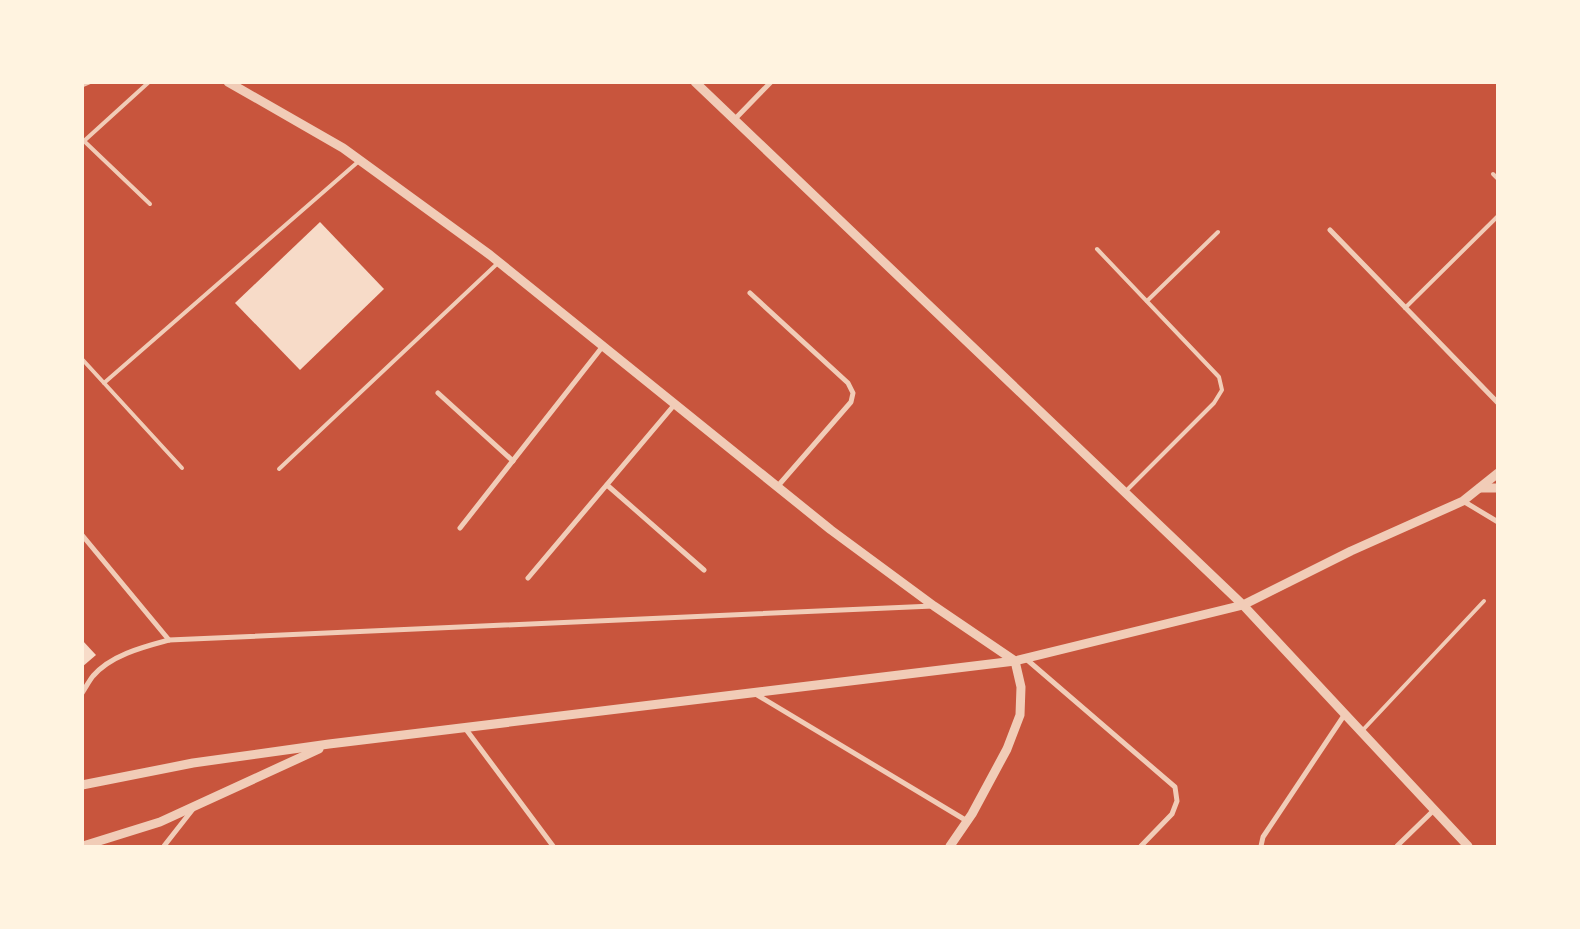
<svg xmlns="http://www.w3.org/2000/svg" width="1580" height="929" font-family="Helvetica,sans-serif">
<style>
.building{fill:#f7dbc8}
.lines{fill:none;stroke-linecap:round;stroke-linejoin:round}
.service{stroke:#f1ccb7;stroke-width:4}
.minor{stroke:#f1ccb7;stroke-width:5}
.tertiary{stroke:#f1ccb7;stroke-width:9}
</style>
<rect width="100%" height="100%" fill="#c8553d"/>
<!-- building -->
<g class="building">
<path d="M320,222L384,289L300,370L235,303Z"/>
<path d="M82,640L96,655L82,667Z"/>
</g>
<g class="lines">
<!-- service -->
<g class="service">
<path d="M84,141L150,204"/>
<path d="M84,141L149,82"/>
<path d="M1493,174L1498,179"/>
<path d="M1097,249L1219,377L1222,390L1214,403L1125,492"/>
<path d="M1147,301L1218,232"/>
<path d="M1405,308L1498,216"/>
<path d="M82,359L182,468"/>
<path d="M104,383L359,161"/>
<path d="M279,469L499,262"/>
<path d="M1361,732L1484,601"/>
</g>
<!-- minor -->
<g class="minor">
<path d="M82,85L89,82"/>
<path d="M734,120L771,82"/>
<path d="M1330,230L1498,403"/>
<path d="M750,293L848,383L853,393L851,402L777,487"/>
<path d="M438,393L513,461"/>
<path d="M607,485L704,570"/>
<path d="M1463,501L1498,522"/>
<path d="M460,528L603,346"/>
<path d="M82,535L169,640"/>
<path d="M528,578L675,404"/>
<path d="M1025,658L1175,787L1177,801L1172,814L1141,846"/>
<path d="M82,693C86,687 89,681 93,676C111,655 143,647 169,640L933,606"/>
<path d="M754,693L967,821"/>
<path d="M465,728L553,846"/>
<path d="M164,846L193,809"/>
<path d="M1261,846L1263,837L1345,714"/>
<path d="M1397,846L1434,810"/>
</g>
<!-- tertiary -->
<g class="tertiary">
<path d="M228,82L343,148L490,255L831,530L934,606L1015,661L1021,687L1020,715L1007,749L972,814L950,846"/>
<path d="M695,82L1243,605L1468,846"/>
<path d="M1480,488H1498"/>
<path d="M82,785L193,763L329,744L1015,661L1243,605L1351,551L1463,501L1498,473"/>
<path d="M83,846L160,822L319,749"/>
</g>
</g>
<!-- border -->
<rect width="1580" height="929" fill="none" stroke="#fff3e0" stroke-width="168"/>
</svg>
